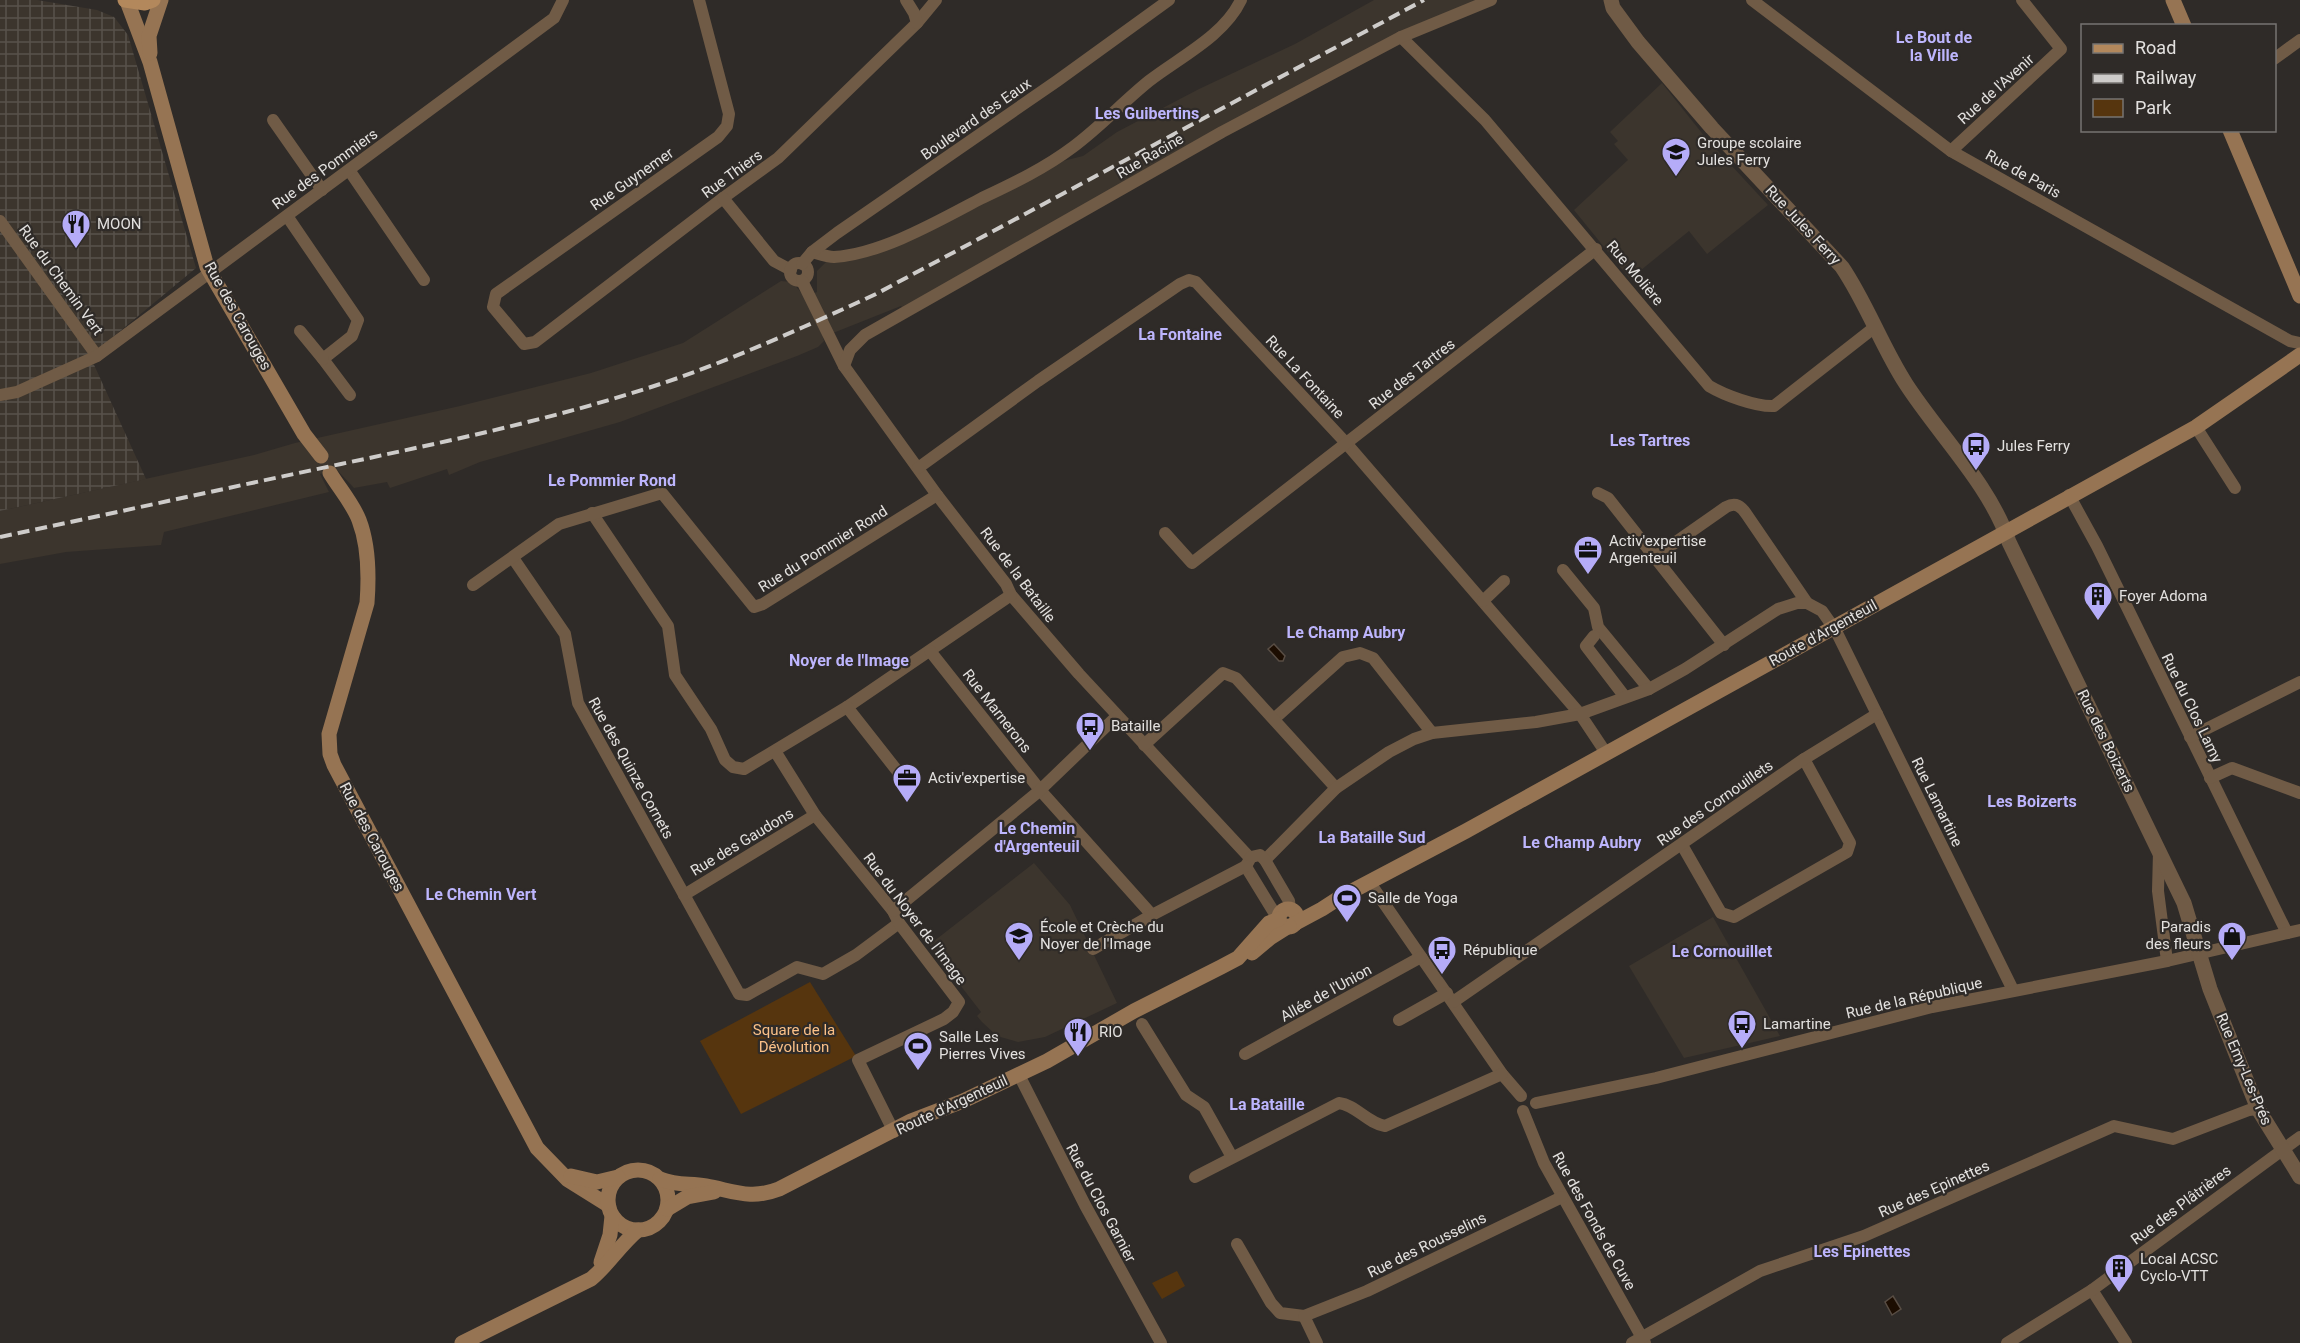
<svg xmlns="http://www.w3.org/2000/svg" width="2300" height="1343" font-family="Roboto,sans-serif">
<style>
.built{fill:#3c352d}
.industrial{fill:url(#industrial-grid)}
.green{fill:#56350e}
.water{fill:#1c0d01;stroke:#584d44;stroke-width:1.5}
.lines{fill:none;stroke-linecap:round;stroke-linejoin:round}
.minor{stroke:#705b46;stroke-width:12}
.tertiary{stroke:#705b46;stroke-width:15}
.secondary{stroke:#967453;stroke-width:15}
.primary{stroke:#b3885c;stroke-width:15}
.rail{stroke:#ceccca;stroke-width:4;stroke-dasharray:12 6;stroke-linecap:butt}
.labels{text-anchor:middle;stroke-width:4.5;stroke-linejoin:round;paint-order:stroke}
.street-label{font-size:15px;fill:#e3e1df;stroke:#2f2b28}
.poi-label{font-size:15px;fill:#e3e1df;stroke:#2f2b28;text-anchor:start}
.park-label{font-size:15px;fill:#fac087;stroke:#2f2b28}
.neighbourhood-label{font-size:16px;font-weight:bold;fill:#bdb5fd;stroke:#2f2b28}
</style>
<defs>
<pattern id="industrial-grid" width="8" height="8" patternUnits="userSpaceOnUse" patternTransform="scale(1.5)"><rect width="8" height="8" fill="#3c352d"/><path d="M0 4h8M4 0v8" fill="none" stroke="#58524b"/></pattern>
</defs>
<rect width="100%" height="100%" fill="#2f2b28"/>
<!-- built -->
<g class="built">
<path d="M1374,0H1480L903,308L901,306L833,333L821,327L824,341L818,347L797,356L620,422L480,462L449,475L447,469L390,488L387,482L354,488L337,470L320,474L329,492L164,532L161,545L66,552L0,564V511L254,455L295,443L460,406L591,373L683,343L781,281L792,282L805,297L817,292V271L827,261L893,245L1059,162L1083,156L1117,132L1199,89L1295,44Z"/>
<path d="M1662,83L1705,137L1768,205L1707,254L1689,231L1630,279L1574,210L1628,160L1614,144L1618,141L1610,132Z"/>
<path d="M1034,863L1070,905L1117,1003L1045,1037L1018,1042L997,1036L982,1022L977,1016L981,1012L929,945Z"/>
<path d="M1713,917L1780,1036L1684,1058L1629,966Z"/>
</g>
<!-- industrial -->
<path class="industrial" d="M0,0H37L97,10L114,17L128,35L196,268L90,356L146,479L0,511Z"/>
<!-- green -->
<g class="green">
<path d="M810,982L856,1056L741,1114L700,1041Z"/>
<path d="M1177,1271L1185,1286L1162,1299L1152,1283Z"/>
</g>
<!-- water -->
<g class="water">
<path d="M1274,644L1285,656L1283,661H1279L1268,649Z"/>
<path d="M1893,1296L1901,1309L1892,1315L1885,1302Z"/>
</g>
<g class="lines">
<!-- minor -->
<g class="minor">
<path d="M699,0L729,114L727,126L718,137L496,294L493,307L524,344L535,342L723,198L778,158L917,23L936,0"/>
<path d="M906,0L914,13L917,23"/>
<path d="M1752,0L1951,151L2290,341L2300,343"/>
<path d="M1401,37L1485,120L1709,386C1724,395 1756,407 1774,406L1875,327"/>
<path d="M2274,59L2300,40"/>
<path d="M273,120L322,190"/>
<path d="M1951,151L2061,49L2022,0"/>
<path d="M349,170L424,280"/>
<path d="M723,198L774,261L791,270"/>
<path d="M287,216L358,320L352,336L323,359L350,395"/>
<path d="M0,221L97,356"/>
<path d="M812,252C819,254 827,257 834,257C882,254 940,220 982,198C1014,183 1045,168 1073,147C1100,127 1123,102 1149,81C1180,57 1224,36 1241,0"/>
<circle cx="799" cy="272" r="9"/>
<path d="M802,264L812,252L837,233L1057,81L1169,0"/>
<path d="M802,281L844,366L937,495L1006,584L1011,595L1079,674L1250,858"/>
<path d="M300,331L323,359"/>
<path d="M844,366L850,350L865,335L1222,132L1401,37L1491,0"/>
<path d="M0,395L17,392L97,356L554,18L563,0"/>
<path d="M2196,427L2235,488"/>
<path d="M918,468L1038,381L1180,284L1189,280L1196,282L1346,443L1580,714L1606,753"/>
<path d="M1598,493L1608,498L1724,645"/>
<path d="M2069,495L2097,546L2287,933"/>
<path d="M592,513L668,626L675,675L711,729L725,760L733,767L744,769L847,707L1011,595"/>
<path d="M1165,533L1192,563L1596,249"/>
<path d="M1656,556L1726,507C1736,502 1741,506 1747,515L1807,603"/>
<path d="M513,558L565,634L578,703L739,994L747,995L797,967L823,974L856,955L899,923"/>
<path d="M1563,570L1594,608L1598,627L1649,689"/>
<path d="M473,585L559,524L662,493L754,607L763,604L937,495"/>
<path d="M1483,601L1504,581"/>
<path d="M1594,636L1586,646L1625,697"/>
<path d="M930,651L1040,790L1152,915"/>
<path d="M847,707L906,782"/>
<path d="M1275,718L1343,657L1360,653L1373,658L1432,733"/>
<path d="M2190,737L2300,682"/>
<path d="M1144,745L1223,673L1236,678L1336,788"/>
<path d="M775,751L815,815L893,911L899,923L959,1002L953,1012L944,1019L858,1060L894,1132"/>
<path d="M2210,778L2232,768L2300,793"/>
<path d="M1682,845L1721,913L1734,917L1847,852L1850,843L1804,759"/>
<path d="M2159,852L2158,891L2167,961"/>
<path d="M1265,860L1336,788L1389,752L1414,739L1432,733L1536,722L1580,714L1649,689L1685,669L1778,609L1797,603H1807L1822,611L1836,631L2013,990"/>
<path d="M1370,883L1502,1074L1521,1096"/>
<path d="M684,895L815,815"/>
<path d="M893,911L1038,792L1117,716"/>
<path d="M1280,913L1275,914L1248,870L1246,866L1251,857L1260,855L1265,860L1289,901L1290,909"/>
<path d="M1093,949L1152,915L1246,866"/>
<path d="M1453,1002L1804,759L1877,714"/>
<path d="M1399,1020L1447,993"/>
<path d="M1142,1024L1186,1095L1204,1107L1232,1157"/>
<path d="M1245,1054L1421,957"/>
<path d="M1019,1075L1085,1205L1161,1343"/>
<path d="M1536,1103L1656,1078L1932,1007L2167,961L2300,930"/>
<path d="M1523,1111L1544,1163L1645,1343"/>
<path d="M1195,1177L1339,1103C1356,1105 1367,1123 1385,1126L1502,1074"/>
<path d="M1237,1244L1271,1303L1280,1313L1304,1316"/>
<path d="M2092,1290L2126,1343"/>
<path d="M1317,1343L1304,1316L1367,1291L1562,1197"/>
<path d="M1632,1343L1760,1271L1864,1236L2114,1126L2173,1139L2249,1110L2258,1109"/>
<path d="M2007,1343L2092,1290L2300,1137"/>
</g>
<!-- tertiary -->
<path class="tertiary" d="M1611,0L1613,8L1638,42L1712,128L1842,267C1867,304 1882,347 1906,384C1939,435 1990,485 2009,542L2184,903L2210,989L2258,1109L2300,1177"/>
<!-- secondary -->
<g class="secondary">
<path d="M2173,0L2184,26"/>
<path d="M127,1L150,62L207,267L304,434L321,456"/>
<path d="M150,53L149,36L161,0"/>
<path d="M2230,130L2300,296"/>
<path d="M330,473C339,488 353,504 359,520C369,546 369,577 367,603L329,734L330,754L334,765L537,1148L568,1180L608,1205"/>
<circle cx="1288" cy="918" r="9"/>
<path d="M1294,924L1322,909L1339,898L1466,831L2196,427L2300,355"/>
<path d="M1252,953L1270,938L1289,926"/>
<circle cx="638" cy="1200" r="30"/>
<path d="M571,1176L597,1182L618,1177"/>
<path d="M660,1179C678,1186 689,1183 706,1186C734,1191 751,1200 779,1189L911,1121L963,1101L1047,1061L1134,1011L1221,967L1238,958L1269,923L1279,919"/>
<path d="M667,1209L687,1197L714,1192"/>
<path d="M601,1262L610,1235L612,1216"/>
<path d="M462,1343L591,1279C609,1264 620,1245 638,1230"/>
</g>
<!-- primary -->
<path class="primary" d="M125,0L145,3L153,0"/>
<!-- rail -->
<path class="rail" d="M0,537C114,513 227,488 341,464C454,440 568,416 678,378C745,354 811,324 876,294L1424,0"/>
</g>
<!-- icons -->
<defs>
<g id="school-pin" transform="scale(1.5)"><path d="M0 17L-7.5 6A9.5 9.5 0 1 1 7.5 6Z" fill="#b5acf8" stroke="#2f2b28"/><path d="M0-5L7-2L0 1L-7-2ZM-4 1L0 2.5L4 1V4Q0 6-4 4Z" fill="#111"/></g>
<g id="restaurant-pin" transform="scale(1.5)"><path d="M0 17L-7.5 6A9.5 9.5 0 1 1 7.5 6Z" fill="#b5acf8" stroke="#2f2b28"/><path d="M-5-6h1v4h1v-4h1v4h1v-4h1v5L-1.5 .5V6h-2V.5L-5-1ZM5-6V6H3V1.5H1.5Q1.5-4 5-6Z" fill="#111"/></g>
<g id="bus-pin" transform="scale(1.5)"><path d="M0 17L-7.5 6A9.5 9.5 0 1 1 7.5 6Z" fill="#b5acf8" stroke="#2f2b28"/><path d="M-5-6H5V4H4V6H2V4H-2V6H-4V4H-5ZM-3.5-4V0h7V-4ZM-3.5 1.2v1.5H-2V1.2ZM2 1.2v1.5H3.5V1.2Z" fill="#111"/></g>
<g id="office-pin" transform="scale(1.5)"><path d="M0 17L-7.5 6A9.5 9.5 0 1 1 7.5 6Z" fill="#b5acf8" stroke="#2f2b28"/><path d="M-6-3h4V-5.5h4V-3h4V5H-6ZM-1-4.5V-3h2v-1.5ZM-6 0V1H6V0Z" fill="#111"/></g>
<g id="building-pin" transform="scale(1.5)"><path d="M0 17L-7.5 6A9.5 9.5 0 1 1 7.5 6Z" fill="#b5acf8" stroke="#2f2b28"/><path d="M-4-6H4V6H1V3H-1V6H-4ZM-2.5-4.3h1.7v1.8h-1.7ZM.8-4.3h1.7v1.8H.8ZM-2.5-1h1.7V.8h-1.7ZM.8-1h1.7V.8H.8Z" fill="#111"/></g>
<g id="stadium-pin" transform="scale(1.5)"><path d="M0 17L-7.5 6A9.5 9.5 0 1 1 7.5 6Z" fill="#b5acf8" stroke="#2f2b28"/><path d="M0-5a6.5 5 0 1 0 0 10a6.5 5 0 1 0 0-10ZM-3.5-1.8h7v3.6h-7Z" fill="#111"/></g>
<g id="shop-pin" transform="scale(1.5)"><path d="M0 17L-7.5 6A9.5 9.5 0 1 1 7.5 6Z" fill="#b5acf8" stroke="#2f2b28"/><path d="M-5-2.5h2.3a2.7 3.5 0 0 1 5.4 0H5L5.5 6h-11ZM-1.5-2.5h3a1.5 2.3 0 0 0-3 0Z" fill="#111"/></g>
</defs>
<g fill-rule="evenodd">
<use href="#school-pin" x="1676" y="152"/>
<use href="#restaurant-pin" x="76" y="224"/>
<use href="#bus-pin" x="1976" y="446"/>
<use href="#office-pin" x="1588" y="550"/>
<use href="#building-pin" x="2098" y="596"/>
<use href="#bus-pin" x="1090" y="726"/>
<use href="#office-pin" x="907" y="778"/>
<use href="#stadium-pin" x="1347" y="898"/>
<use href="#school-pin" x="1019" y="936"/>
<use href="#shop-pin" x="2232" y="936"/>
<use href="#bus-pin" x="1442" y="950"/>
<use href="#bus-pin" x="1742" y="1024"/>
<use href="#restaurant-pin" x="1078" y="1032"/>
<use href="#stadium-pin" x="918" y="1046"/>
<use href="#building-pin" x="2119" y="1268"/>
</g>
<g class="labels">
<!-- street labels -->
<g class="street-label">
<text transform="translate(1996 89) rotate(-42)" y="5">Rue de l'Avenir</text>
<text transform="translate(976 119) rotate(-35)" y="5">Boulevard des Eaux</text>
<text transform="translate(1150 156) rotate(-30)" y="5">Rue Racine</text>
<text transform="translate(325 169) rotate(-36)" y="5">Rue des Pommiers</text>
<text transform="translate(732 174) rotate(-36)" y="5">Rue Thiers</text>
<text transform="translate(2023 174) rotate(29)" y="5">Rue de Paris</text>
<text transform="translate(632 179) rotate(-35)" y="5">Rue Guynemer</text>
<text transform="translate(1803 225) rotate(47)" y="5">Rue Jules Ferry</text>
<text transform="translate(1635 273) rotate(50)" y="5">Rue Molière</text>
<text transform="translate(61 280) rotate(54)" y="5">Rue du Chemin Vert</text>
<text transform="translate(238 316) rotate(61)" y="5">Rue des Carouges</text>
<text transform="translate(1412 374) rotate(-38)" y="5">Rue des Tartres</text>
<text transform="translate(1305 377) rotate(47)" y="5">Rue La Fontaine</text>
<text transform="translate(823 549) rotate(-32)" y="5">Rue du Pommier Rond</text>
<text transform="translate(1018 575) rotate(53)" y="5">Rue de la Bataille</text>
<text transform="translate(1823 633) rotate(-29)" y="5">Route d'Argenteuil</text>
<text transform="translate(2192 708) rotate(64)" y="5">Rue du Clos Lamy</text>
<text transform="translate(997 711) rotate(52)" y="5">Rue Marnerons</text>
<text transform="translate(2106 741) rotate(64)" y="5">Rue des Boizerts</text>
<text transform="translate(631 768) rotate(61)" y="5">Rue des Quinze Cornets</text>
<text transform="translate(1937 802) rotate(64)" y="5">Rue Lamartine</text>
<text transform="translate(1715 803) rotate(-35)" y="5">Rue des Cornouillets</text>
<text transform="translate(372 837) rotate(62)" y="5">Rue des Carouges</text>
<text transform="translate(742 842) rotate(-31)" y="5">Rue des Gaudons</text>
<text transform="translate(915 919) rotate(53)" y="5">Rue du Noyer de l'Image</text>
<text transform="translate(1326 993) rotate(-29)" y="5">Allée de l'Union</text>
<text transform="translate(1914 998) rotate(-13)" y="5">Rue de la République</text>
<text transform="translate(2244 1069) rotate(67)" y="5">Rue Emy-Les-Prés</text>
<text transform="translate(952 1105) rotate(-25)" y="5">Route d'Argenteuil</text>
<text transform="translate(1934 1189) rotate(-24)" y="5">Rue des Epinettes</text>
<text transform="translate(1101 1203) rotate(62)" y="5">Rue du Clos Garnier</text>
<text transform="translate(2181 1205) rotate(-37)" y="5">Rue des Plâtrières</text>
<text transform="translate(1594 1221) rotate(61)" y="5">Rue des Fonds de Cuve</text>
<text transform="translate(1427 1245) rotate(-26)" y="5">Rue des Rousselins</text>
</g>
<!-- poi labels -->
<g class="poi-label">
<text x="1697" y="148">Groupe scolaire<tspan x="1697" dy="17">Jules Ferry</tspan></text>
<text x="97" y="229">MOON</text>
<text x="1997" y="451">Jules Ferry</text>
<text x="1609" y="546">Activ'expertise<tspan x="1609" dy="17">Argenteuil</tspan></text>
<text x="2119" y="601">Foyer Adoma</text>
<text x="1111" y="731">Bataille</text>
<text x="928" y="783">Activ'expertise</text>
<text x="1368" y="903">Salle de Yoga</text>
<text x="1040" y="932">École et Crèche du<tspan x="1040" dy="17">Noyer de l'Image</tspan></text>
<text x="2211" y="932" text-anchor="end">Paradis<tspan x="2211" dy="17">des fleurs</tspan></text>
<text x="1463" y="955">République</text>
<text x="1763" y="1029">Lamartine</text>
<text x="1099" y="1037">RIO</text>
<text x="939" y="1042">Salle Les<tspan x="939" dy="17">Pierres Vives</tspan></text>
<text x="2140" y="1264">Local ACSC<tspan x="2140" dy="17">Cyclo-VTT</tspan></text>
</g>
<!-- park labels -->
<g class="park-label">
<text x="794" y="1035">Square de la<tspan x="794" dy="17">Dévolution</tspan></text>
</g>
<!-- neighbourhood labels -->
<g class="neighbourhood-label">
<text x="1934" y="43">Le Bout de<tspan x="1934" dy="18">la Ville</tspan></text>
<text x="1147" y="119">Les Guibertins</text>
<text x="1180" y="340">La Fontaine</text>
<text x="1650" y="446">Les Tartres</text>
<text x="612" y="486">Le Pommier Rond</text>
<text x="1346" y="638">Le Champ Aubry</text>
<text x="849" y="666">Noyer de l'Image</text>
<text x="2032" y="807">Les Boizerts</text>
<text x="1037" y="834">Le Chemin<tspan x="1037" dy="18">d'Argenteuil</tspan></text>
<text x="1372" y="843">La Bataille Sud</text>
<text x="1582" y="848">Le Champ Aubry</text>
<text x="481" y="900">Le Chemin Vert</text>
<text x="1722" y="957">Le Cornouillet</text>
<text x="1267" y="1110">La Bataille</text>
<text x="1862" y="1257">Les Epinettes</text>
</g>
</g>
<!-- legend -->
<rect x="2081" y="24" width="195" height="108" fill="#2f2b28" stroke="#777471" stroke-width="1.5"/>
<rect x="2093" y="44" width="30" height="9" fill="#b3885c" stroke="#777471" stroke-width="1.5"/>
<text x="2135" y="54" font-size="18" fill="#e3e1df">Road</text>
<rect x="2093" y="74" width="30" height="9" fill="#ceccca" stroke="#777471" stroke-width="1.5"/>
<text x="2135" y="84" font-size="18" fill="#e3e1df">Railway</text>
<rect x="2093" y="99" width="30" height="18" fill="#56350e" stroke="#777471" stroke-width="1.5"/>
<text x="2135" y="114" font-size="18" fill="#e3e1df">Park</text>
</svg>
